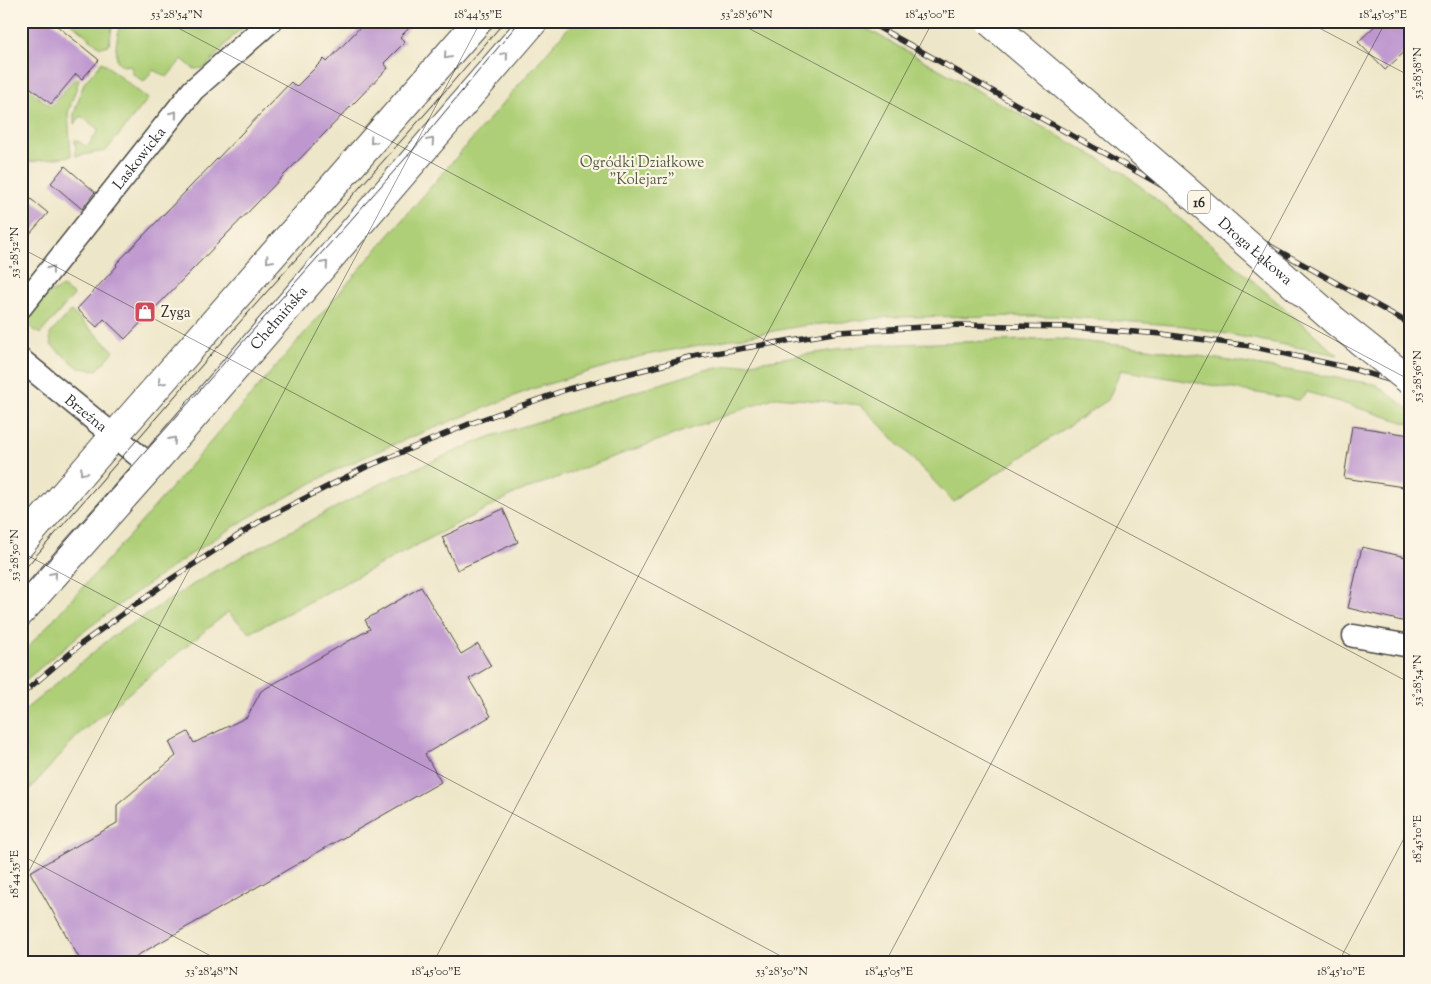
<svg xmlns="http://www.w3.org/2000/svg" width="1431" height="984" font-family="'Sorts Mill Goudy',serif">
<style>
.green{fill:#aecf77;stroke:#6c7d51}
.building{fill:#be97cf}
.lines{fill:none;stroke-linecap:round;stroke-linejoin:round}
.street-casing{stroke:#484743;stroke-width:25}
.secondary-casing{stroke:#484743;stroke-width:30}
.street{stroke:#fff;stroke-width:22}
.secondary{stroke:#fff;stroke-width:28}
.tram{stroke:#2b2b2b;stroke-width:1}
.rail-casing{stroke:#2b2b2b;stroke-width:5.5}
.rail{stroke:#fcf5e5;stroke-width:4;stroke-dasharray:11;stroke-linecap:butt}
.primary-bridge-casing{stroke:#484743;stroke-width:30;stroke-linecap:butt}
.primary-bridge{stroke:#fff;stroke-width:28}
.oneway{stroke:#a0a0a0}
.ticks{fill:none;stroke:#2b2b2b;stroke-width:1;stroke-opacity:0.45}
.labels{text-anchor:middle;stroke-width:4.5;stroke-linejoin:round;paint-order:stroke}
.shield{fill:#fcf5e5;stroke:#6a6863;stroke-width:1}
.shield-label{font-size:14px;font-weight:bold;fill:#2b2b2b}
.street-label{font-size:15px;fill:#2b2b2b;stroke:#fcf5e5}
.park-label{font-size:15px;fill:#525c42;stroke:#fcf5e5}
.poi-label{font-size:15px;fill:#2b2b2b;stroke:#fcf5e5;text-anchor:start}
.neatline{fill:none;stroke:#2b2b2b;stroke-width:2}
.ticks-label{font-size:12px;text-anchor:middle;fill:#2b2b2b}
</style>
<rect width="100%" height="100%" fill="#fcf5e5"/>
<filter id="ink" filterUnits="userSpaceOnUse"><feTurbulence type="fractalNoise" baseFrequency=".02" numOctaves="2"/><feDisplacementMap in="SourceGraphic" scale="10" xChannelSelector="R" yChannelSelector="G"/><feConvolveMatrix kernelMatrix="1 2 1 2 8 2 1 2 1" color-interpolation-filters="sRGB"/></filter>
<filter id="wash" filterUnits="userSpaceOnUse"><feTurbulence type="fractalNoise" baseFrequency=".0096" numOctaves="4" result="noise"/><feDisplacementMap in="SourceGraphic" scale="20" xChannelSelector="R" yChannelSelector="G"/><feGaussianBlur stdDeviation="1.12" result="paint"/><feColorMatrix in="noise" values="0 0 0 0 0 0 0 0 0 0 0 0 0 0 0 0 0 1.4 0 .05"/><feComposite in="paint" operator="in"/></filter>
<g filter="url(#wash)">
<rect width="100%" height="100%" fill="#eee6c8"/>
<!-- green -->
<g class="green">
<path d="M69,21H113L109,45L100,47Z"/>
<path d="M120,21H252L235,34L205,68L194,69L182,59L167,77L153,70L144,82L132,73V69L129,65L124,66L117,61L116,46Z"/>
<path d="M574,21H853L1123,172L1207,241L1338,355L1185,326L1056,316L892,317L801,326L641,356L532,389L399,442L338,469L248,518L194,552L131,596L79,635L21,684V655L138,526Z"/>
<path d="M102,62L148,99L106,151L76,156L75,139L87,147L99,130L81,116L74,124V114L84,83Z"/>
<path d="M76,77L79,80L68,113L71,156L21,163V83L51,107Z"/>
<path d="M63,287L74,295L40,334L21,321C22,304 50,293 63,287Z"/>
<path d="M71,311L114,351L97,370L79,368L51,345L50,334Z"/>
<path d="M1058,339L1148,348L1375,384L1410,410V424L1307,392L1299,400L1121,370L1108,400L954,502L861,405L776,397L516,493L250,633L228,612L80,733L21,799V713L113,636L211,573L386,481L489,437L705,370L868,345Z"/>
</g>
<g id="blocks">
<!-- building -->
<g class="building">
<path d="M21,21H51L99,60L82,79L76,74L51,104L21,80Z"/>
<path d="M366,21H416L400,37L405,42L384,63L388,68L125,339L104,319L97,327L77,309L117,266L116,264L291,82L296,87L324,59L327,62Z"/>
<path d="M1380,21H1410V47L1385,70L1358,42Z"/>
<path d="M65,166L95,192L82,209L51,183Z"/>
<path d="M21,191L48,213L21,244Z"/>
<path d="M1352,426L1410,435V488L1344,478Z"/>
<path d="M503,509L518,542L457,570L442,537Z"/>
<path d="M1362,547L1410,558V623L1348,608Z"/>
<path d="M421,587L461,654L478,644L491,666L469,679L491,716L425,754L441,782L124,963H82L30,872L117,823V805L176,756L169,742L188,732L194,743L247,717L261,691L370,629L365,620Z"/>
</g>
</g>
</g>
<g filter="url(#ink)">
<use href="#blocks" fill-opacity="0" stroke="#484743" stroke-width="1"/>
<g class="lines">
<!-- street casing -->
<g class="street-casing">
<g id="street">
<path id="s1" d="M21,307L193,90L271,21"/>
<path id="s2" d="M21,360L151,466"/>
<path d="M1354,636L1410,646"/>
</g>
</g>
<!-- secondary casing -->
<g class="secondary-casing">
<g id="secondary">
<path d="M21,544L115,435L478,21"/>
<path id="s3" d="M21,612L151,466L534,21"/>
</g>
</g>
<!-- street -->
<use href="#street" class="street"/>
<!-- secondary -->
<use href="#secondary" class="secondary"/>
<!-- tram -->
<g class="tram">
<path d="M21,573L216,349L433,105L505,21"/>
<path d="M21,592L419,143L520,21"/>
</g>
<!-- rail casing -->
<g class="rail-casing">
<g id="rail">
<path d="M867,21L1410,324"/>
<path d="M21,695L81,644L171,579L262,520L364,468L469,424L568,389L698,356L839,332L959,325L1068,327L1162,334L1250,346L1349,368L1410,386"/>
</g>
</g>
<!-- rail -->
<use href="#rail" class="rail"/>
<!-- primary-bridge casing -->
<g class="primary-bridge-casing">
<g id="primary-bridge">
<path id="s4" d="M989,21L1178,183L1335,321L1410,381"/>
</g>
</g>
<!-- primary-bridge -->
<use href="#primary-bridge" class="primary-bridge"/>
</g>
<!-- one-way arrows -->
<defs><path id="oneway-chevron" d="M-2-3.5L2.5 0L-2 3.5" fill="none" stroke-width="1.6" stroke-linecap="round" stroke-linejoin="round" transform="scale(1.25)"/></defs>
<g class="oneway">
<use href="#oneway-chevron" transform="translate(505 55) rotate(-50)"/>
<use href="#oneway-chevron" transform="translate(447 56) rotate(131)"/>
<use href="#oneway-chevron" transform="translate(174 114) rotate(-51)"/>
<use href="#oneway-chevron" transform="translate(373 141) rotate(131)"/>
<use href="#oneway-chevron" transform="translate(431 141) rotate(-49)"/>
<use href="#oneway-chevron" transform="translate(269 260) rotate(131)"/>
<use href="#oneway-chevron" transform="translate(325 264) rotate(-49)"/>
<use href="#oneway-chevron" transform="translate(51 269) rotate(-52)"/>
<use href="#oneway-chevron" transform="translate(161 382) rotate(131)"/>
<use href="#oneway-chevron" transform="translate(173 440) rotate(-49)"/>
<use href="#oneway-chevron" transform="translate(83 472) rotate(130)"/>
<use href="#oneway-chevron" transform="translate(54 575) rotate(-48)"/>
</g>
</g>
<!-- ticks -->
<path class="ticks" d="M165,21L1410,683M735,21L1410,380M1306,21L1410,76M21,35L28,21M21,248L1365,963M21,552L794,963M21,855L224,963M21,886L481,21M433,963L933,21M885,963L1386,21M1338,963L1410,827"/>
<!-- icons -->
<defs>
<g id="shop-square" transform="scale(1.125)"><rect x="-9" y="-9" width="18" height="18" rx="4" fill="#d1495b" stroke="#fcf5e5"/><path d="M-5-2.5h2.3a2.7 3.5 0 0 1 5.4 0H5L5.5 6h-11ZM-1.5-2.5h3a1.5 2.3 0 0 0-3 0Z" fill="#fff"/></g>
</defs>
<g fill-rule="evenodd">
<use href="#shop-square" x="145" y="312"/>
</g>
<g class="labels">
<!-- shield labels -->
<rect class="shield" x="1188" y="190.5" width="22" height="23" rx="4"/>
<g class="shield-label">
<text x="1199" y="207">16</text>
</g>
<!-- street labels -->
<g class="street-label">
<text dy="5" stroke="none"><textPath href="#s1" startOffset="190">Laskowicka</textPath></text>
<text dy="5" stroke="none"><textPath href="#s4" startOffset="352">Droga Łąkowa</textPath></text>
<text dy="5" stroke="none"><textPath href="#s3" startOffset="391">Chełmińska</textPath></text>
<text dy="5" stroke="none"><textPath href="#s2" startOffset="84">Brzeźna</textPath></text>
</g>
<!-- park labels -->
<g class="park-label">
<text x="642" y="167">Ogródki Działkowe<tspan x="642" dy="17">"Kolejarz"</tspan></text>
</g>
<!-- poi labels -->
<g class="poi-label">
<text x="161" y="317">Zyga</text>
</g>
</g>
<!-- margin -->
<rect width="1431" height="984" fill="none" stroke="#fcf5e5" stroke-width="55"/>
<rect x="28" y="28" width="1376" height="928" class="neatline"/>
<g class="ticks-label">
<text x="177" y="18">53°28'54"N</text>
<text x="478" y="18">18°44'55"E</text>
<text x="747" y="18">53°28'56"N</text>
<text x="930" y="18">18°45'00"E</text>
<text x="1383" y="18">18°45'05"E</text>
<text transform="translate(1417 73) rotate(-90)" y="4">53°28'58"N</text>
<text transform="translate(14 252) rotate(-90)" y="4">53°28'52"N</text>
<text transform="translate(1417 376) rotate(-90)" y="4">53°28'56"N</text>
<text transform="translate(14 555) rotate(-90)" y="4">53°28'50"N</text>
<text transform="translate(1417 680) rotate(-90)" y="4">53°28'54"N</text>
<text transform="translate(1417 839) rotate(-90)" y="4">18°45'10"E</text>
<text transform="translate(14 874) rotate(-90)" y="4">18°44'55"E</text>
<text x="212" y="975">53°28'48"N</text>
<text x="436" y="975">18°45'00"E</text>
<text x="782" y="975">53°28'50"N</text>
<text x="889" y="975">18°45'05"E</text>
<text x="1341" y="975">18°45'10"E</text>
</g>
</svg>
